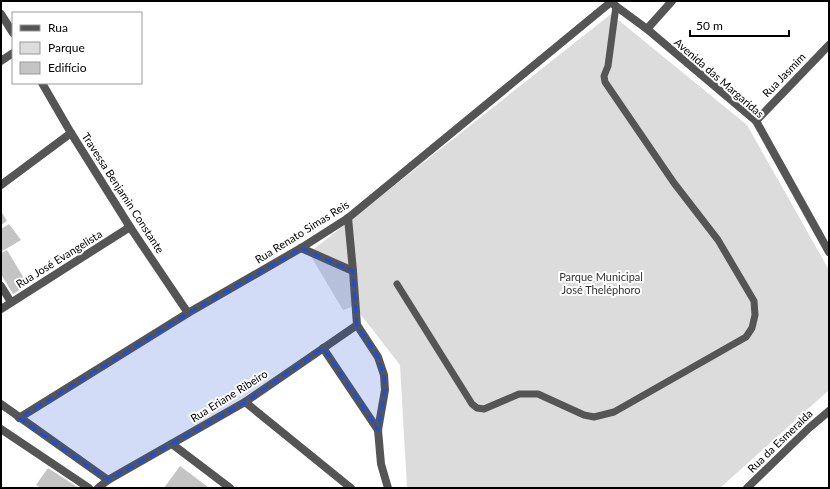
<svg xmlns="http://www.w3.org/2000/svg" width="830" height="489" font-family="Lato,sans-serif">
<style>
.green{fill:#dcdcdc}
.building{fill:#c4c4c4}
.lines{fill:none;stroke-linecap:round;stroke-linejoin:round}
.lane{stroke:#555;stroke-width:7}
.street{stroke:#555;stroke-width:8}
.marked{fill:#1d4ed8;fill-opacity:0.2;stroke:#1d4ed8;stroke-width:3;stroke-dasharray:8 5;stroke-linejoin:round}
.labels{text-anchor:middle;stroke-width:4;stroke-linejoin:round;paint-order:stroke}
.street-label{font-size:11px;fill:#000;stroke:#fff}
.park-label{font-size:11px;fill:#333;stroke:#fff}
</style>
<rect width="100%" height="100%" fill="#fff"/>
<!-- green -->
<path class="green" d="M611,14L747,125L829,270V390L720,488H407L400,365L354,306L343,310L309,253Z"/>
<!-- building -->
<g class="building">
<path d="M1,211L7,221L1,225Z"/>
<path d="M9,224L21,240L1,252V229Z"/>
<path d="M7,250L28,285L13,294L1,274V253Z"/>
<path d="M180,466L208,487L207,488H164Z"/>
<path d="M48,468L79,488H41L36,485Z"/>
</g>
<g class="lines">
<!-- lane -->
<path class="lane" d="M397,284L472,404L477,408L484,409L519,394H538L584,415L594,417L614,412L746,337L752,328L755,315L754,301L718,240L674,183L605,82L604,76L608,66L616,6"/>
<!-- street -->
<g class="street">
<path d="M609,1L647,29L756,121L829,252"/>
<path d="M1,14L13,33"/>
<path d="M647,29L672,1"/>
<path d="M1,61L13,53"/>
<path d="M42,83L71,133L130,227L188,313"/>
<path d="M756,121L829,45"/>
<path d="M1,185L71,133"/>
<path d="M348,218L353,271"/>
<path d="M301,248L353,271L357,325L378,357L384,375L385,390L378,430L381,464L388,488"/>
<path d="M1,286L11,302"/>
<path d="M1,309L130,227"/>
<path d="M323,348L378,430"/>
<path d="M245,402L351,488"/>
<path d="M1,404L108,480"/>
<path d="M19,418L188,313L301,248L348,218L611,2"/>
<path d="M1,429L89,488"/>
<path d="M172,444L230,488"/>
<path d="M98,488L108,480L245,402L357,325"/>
<path d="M747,488L809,428L829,411"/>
</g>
</g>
<!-- marked area -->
<path class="marked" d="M301,248L353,271L357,325L378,357L384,375L385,390L378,430L323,348L245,402L108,480L19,418L188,313Z"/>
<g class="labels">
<!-- street labels -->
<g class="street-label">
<text transform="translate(784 75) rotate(-46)" y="4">Rua Jasmim</text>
<text transform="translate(719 78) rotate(41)" y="4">Avenida das Margaridas</text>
<text transform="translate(123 193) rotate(57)" y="4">Travessa Benjamin Constante</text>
<text transform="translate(302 232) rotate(-32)" y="4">Rua Renato Simas Reis</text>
<text transform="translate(59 259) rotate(-32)" y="4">Rua José Evangelista</text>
<text transform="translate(229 396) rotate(-32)" y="4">Rua Eriane Ribeiro</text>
<text transform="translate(780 441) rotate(-44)" y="4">Rua da Esmeralda</text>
</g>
<!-- park labels -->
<g class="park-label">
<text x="601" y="281">Parque Municipal<tspan x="601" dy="13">José Theléphoro</tspan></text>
</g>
</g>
<!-- border -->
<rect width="830" height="489" fill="none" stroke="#000000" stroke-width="4"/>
<!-- legend -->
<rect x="12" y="12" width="130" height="72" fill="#ffffff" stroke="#999999"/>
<rect x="20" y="25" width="20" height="6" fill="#555555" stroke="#999999"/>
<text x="48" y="32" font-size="12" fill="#000000">Rua</text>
<rect x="20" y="42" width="20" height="12" fill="#dcdcdc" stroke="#999999"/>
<text x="48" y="52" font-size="12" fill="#000000">Parque</text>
<rect x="20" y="62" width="20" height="12" fill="#c4c4c4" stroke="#999999"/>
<text x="48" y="72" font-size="12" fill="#000000">Edifício</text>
<!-- scale -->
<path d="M690 30v6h99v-6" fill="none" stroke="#000000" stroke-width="2"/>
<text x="696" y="30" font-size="12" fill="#000000" stroke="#ffffff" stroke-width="3" paint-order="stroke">50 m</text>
</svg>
